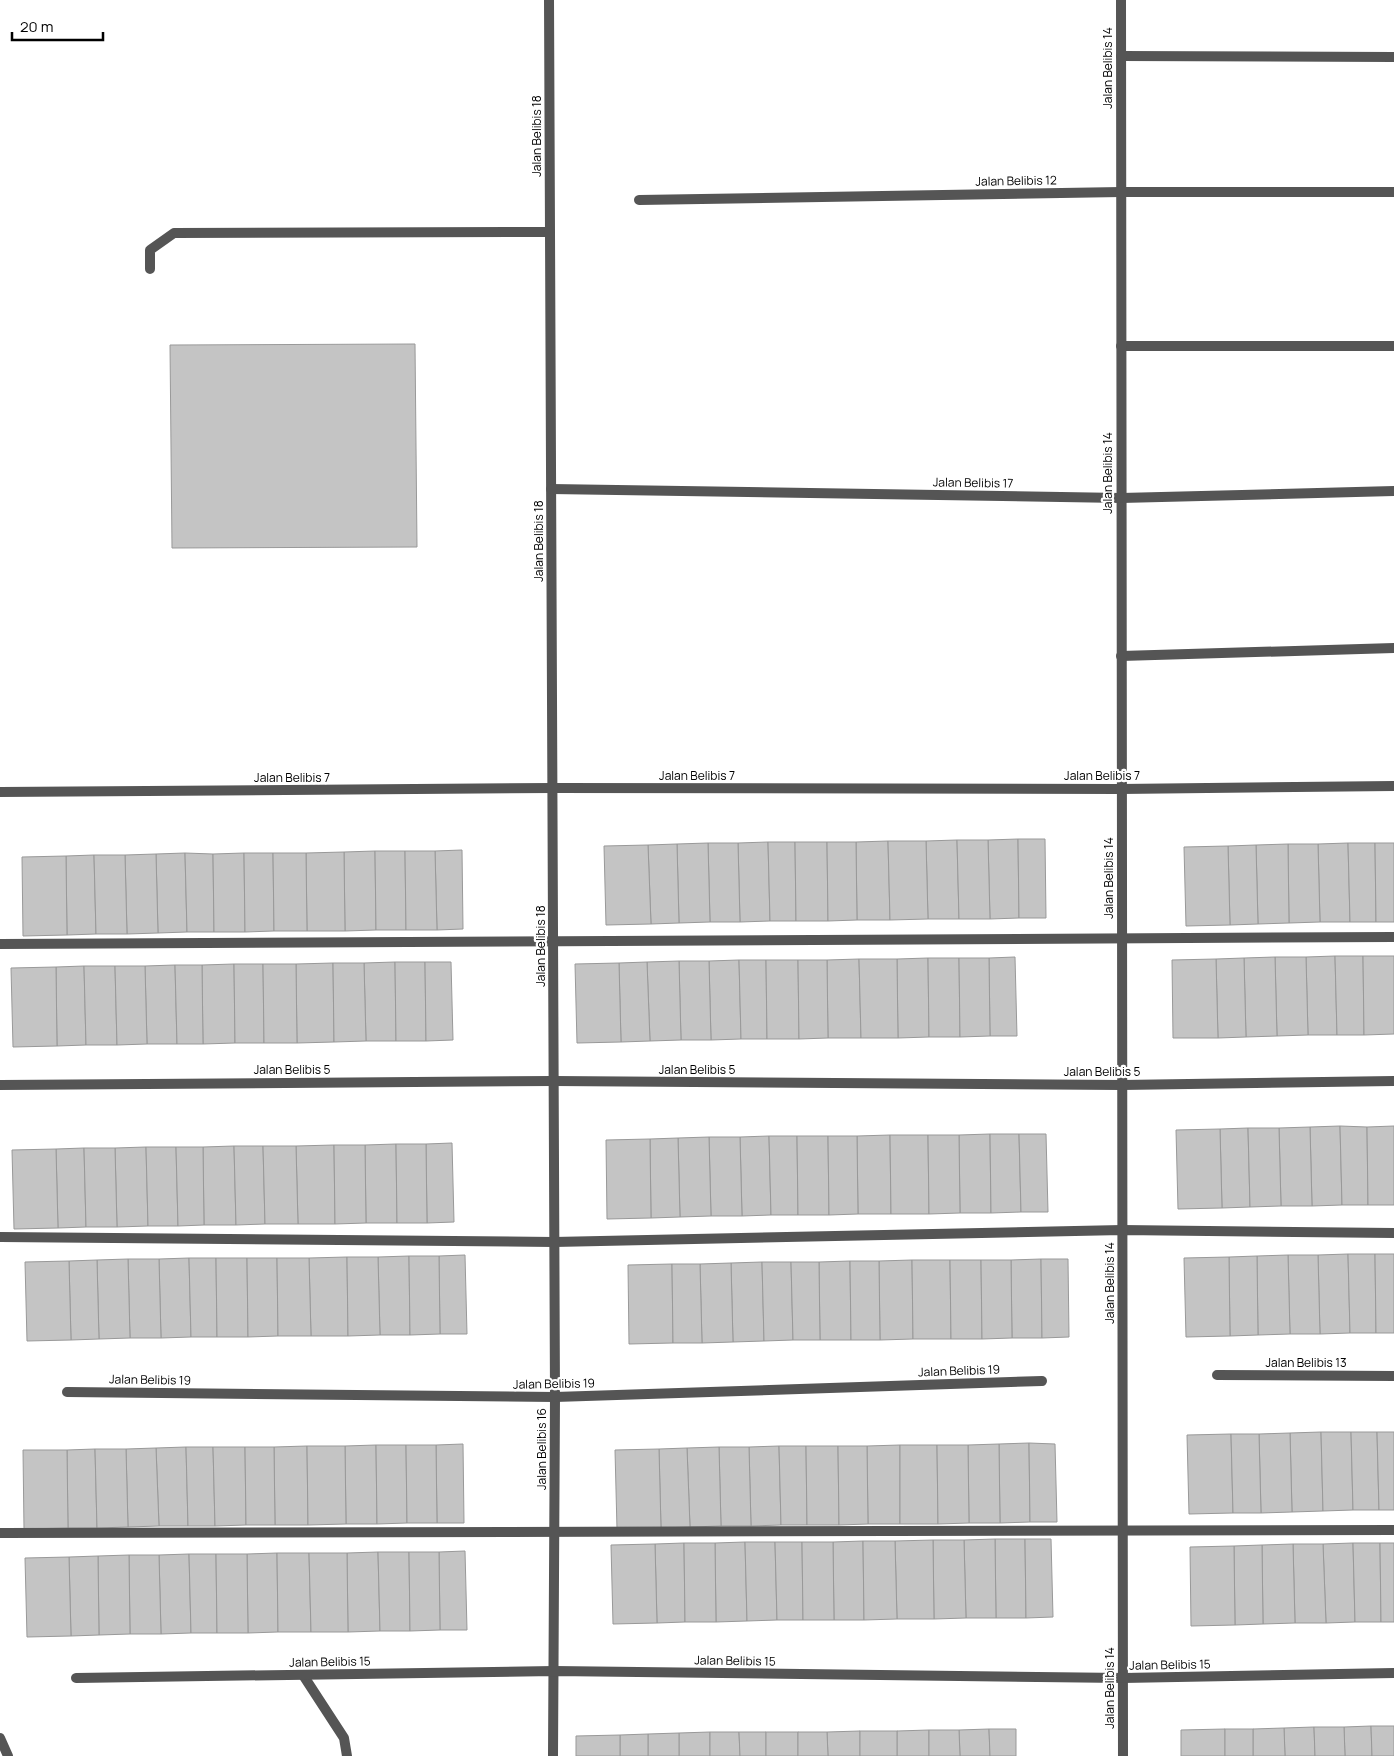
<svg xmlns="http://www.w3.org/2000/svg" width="1394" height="1756" font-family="Manrope,sans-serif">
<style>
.building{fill:#c4c4c4;stroke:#999}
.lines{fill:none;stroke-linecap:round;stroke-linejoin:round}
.lane{stroke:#555;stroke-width:10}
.street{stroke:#555;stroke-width:10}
.labels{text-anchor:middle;stroke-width:4.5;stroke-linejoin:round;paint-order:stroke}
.street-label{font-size:12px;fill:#000;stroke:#fff}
</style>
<rect width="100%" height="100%" fill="#fff"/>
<!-- building -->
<g class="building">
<path d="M415,344L417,547L172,548L170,345Z"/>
<path d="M1018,839L1019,918L990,919L988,840Z"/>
<path d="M1018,839H1045L1046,918H1019Z"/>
<path d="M957,840L959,919H928L926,841Z"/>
<path d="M957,840H988L990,919H959Z"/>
<path d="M888,841L890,920H857L856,842Z"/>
<path d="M888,841H926L928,919L890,920Z"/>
<path d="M768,842L770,921L740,922L738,843Z"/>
<path d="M768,842H795L796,921H770Z"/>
<path d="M795,842H827L828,921H796Z"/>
<path d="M827,842H856L857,920L828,921Z"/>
<path d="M708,843H738L740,922H710Z"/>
<path d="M708,843L710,922L679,923L677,844Z"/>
<path d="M1348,843L1350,922H1320L1318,844Z"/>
<path d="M1348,843H1375L1376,922H1350Z"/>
<path d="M1375,843H1394V922H1376Z"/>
<path d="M677,844L679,923L651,924L648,845Z"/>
<path d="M1288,844H1318L1320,922L1289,923Z"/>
<path d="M1288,844L1289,923L1258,924L1256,845Z"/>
<path d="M648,845L651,924L606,925L604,846Z"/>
<path d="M1256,845L1258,924L1230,925L1228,846Z"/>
<path d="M1228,846L1230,925L1186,926L1184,847Z"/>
<path d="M462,850L463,929L437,930L435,851Z"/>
<path d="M375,851L376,930L345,931L344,852Z"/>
<path d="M375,851H405L406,930H376Z"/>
<path d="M405,851H435L437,930H406Z"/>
<path d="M344,852L345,931H307L306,853Z"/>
<path d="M185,853L187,932L158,933L156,854Z"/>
<path d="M185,853L213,854L214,932H187Z"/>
<path d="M244,853L245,932H214L213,854Z"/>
<path d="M244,853H273L274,931L245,932Z"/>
<path d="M273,853H306L307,931H274Z"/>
<path d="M156,854L158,933L127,934L125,855Z"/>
<path d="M94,855L96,934L67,935L66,856Z"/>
<path d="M94,855H125L127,934H96Z"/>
<path d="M66,856L67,935L23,936L22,857Z"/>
<path d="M1335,956L1337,1035H1308L1306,957Z"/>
<path d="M1335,956H1363L1364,1035H1337Z"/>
<path d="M1363,956H1394V1034L1364,1035Z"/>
<path d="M1015,957L1017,1036H990L989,958Z"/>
<path d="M1275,957H1306L1308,1035L1277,1036Z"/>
<path d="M1275,957L1277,1036L1246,1037L1244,958Z"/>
<path d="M928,958L929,1037L898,1038L897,959Z"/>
<path d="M928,958H959L960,1037H929Z"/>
<path d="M959,958H989L990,1036L960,1037Z"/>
<path d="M1244,958L1246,1037L1218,1038L1216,959Z"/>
<path d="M859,959L861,1038H828L827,960Z"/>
<path d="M859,959H897L898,1038H861Z"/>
<path d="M1216,959L1218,1038H1173L1172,960Z"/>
<path d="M739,960L741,1039L711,1040L709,961Z"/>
<path d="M739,960H766L767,1039H741Z"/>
<path d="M766,960H798L799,1039H767Z"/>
<path d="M798,960H827L828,1038L799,1039Z"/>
<path d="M679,961H709L711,1040H681Z"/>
<path d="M679,961L681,1040L650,1041L647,962Z"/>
<path d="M395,962L396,1041H366L364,963Z"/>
<path d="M395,962H425L426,1041H396Z"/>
<path d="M425,962H451L453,1040L426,1041Z"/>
<path d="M647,962L650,1041L621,1042L619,963Z"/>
<path d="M333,963L334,1042L297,1043L296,964Z"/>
<path d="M333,963H364L366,1041L334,1042Z"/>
<path d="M619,963L621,1042L577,1043L575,964Z"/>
<path d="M234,964L235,1043L203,1044L202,965Z"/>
<path d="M234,964H263L264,1043H235Z"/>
<path d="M263,964H296L297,1043H264Z"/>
<path d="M175,965L177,1044H147L145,966Z"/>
<path d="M175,965H202L203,1044H177Z"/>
<path d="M84,966L86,1045L57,1046L56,967Z"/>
<path d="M84,966H115L117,1045H86Z"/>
<path d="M115,966H145L147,1044L117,1045Z"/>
<path d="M56,967L57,1046L13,1047L11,968Z"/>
<path d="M1340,1126L1342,1205L1312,1206L1310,1127Z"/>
<path d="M1340,1126L1367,1127L1368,1205H1342Z"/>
<path d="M1394,1126V1205H1368L1367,1127Z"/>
<path d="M1310,1127L1312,1206H1281L1279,1128Z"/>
<path d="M1248,1128L1250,1207L1222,1208L1220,1129Z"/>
<path d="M1248,1128H1279L1281,1206L1250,1207Z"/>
<path d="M1220,1129L1222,1208L1178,1209L1176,1130Z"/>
<path d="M990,1134L991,1213H960L959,1135Z"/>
<path d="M990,1134H1019L1021,1212L991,1213Z"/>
<path d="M1019,1134H1046L1048,1212H1021Z"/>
<path d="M890,1135L891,1214H858L857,1136Z"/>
<path d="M890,1135H928L929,1214H891Z"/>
<path d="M928,1135H959L960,1213L929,1214Z"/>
<path d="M769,1136L771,1215L742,1216L740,1137Z"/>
<path d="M769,1136H797L798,1215H771Z"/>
<path d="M797,1136H828L829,1215H798Z"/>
<path d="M828,1136H857L858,1214L829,1215Z"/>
<path d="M709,1137H740L742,1216H711Z"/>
<path d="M709,1137L711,1216L680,1217L678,1138Z"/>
<path d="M678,1138L680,1217L651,1218L650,1139Z"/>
<path d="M650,1139L651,1218L607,1219L606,1140Z"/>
<path d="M452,1143L454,1222L427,1223L426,1144Z"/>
<path d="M396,1144L397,1223H366L365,1145Z"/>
<path d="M396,1144H426L427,1223H397Z"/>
<path d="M334,1145L335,1224H298L296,1146Z"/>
<path d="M334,1145H365L366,1223L335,1224Z"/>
<path d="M234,1146L236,1225H204L203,1147Z"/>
<path d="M234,1146H263L265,1224L236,1225Z"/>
<path d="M263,1146H296L298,1224H265Z"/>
<path d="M146,1147L148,1226L117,1227L115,1148Z"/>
<path d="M146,1147H176L178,1226H148Z"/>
<path d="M176,1147H203L204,1225L178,1226Z"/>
<path d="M84,1148L86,1227L58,1228L56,1149Z"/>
<path d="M84,1148H115L117,1227H86Z"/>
<path d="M56,1149L58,1228L14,1229L12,1150Z"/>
<path d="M1348,1254L1350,1333L1320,1334L1318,1255Z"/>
<path d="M1348,1254H1375L1376,1333H1350Z"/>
<path d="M1375,1254H1394V1333H1376Z"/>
<path d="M465,1255L467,1334H440L439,1256Z"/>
<path d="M1288,1255H1318L1320,1334H1290Z"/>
<path d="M1288,1255L1290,1334L1258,1335L1257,1256Z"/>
<path d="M409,1256L410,1335H380L378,1257Z"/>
<path d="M409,1256H439L440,1334L410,1335Z"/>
<path d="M1257,1256L1258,1335L1230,1336L1229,1257Z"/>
<path d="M347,1257L348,1336H311L309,1258Z"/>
<path d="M347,1257H378L380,1335L348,1336Z"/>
<path d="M1229,1257L1230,1336L1186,1337L1184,1258Z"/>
<path d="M189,1258L191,1337L161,1338L159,1259Z"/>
<path d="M189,1258H216L217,1337H191Z"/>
<path d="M216,1258H247L248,1337H217Z"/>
<path d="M247,1258H277L278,1336L248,1337Z"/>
<path d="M277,1258H309L311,1336H278Z"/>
<path d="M128,1259H159L161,1338H130Z"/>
<path d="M128,1259L130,1338L99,1339L97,1260Z"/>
<path d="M1041,1259L1042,1338H1012L1011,1260Z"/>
<path d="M1041,1259H1068L1069,1337L1042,1338Z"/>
<path d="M97,1260L99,1339L71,1340L69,1261Z"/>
<path d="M912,1260L913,1339L880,1340L879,1261Z"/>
<path d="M912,1260H950L951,1339H913Z"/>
<path d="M950,1260H981L982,1339H951Z"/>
<path d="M981,1260H1011L1012,1338L982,1339Z"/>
<path d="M69,1261L71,1340L27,1341L25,1262Z"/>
<path d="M850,1261L851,1340H820L819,1262Z"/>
<path d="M850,1261H879L880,1340H851Z"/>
<path d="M762,1262L764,1341L733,1342L731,1263Z"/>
<path d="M762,1262H791L793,1340L764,1341Z"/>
<path d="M791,1262H819L820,1340H793Z"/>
<path d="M731,1263L733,1342L702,1343L700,1264Z"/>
<path d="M672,1264L673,1343L629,1344L628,1265Z"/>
<path d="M672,1264H700L702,1343H673Z"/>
<path d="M1321,1432L1323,1511L1292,1512L1290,1433Z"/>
<path d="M1321,1432H1351L1353,1510L1323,1511Z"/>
<path d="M1351,1432H1377L1379,1510H1353Z"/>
<path d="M1377,1432H1394V1510H1379Z"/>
<path d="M1290,1433L1292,1512L1261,1513L1259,1434Z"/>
<path d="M1231,1434L1233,1513L1189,1514L1187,1435Z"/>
<path d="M1231,1434H1259L1261,1513H1233Z"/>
<path d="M1029,1443L1030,1522L1000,1523L999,1444Z"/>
<path d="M1029,1443L1055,1444L1057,1522H1030Z"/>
<path d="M463,1444L464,1523H437L436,1445Z"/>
<path d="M999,1444L1000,1523H969L968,1445Z"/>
<path d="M376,1445L377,1524H346L345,1446Z"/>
<path d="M376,1445H406L407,1523L377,1524Z"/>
<path d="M406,1445H436L437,1523H407Z"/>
<path d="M900,1445V1524H868L867,1446Z"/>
<path d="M900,1445H937L938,1524H900Z"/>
<path d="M937,1445H968L969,1523L938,1524Z"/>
<path d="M307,1446L308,1525H275L274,1447Z"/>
<path d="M307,1446H345L346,1524L308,1525Z"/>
<path d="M779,1446L781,1525L751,1526L749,1447Z"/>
<path d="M779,1446H806L807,1525H781Z"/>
<path d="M806,1446H838L839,1525H807Z"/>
<path d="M838,1446H867L868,1524L839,1525Z"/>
<path d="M186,1447L188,1526H159L156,1448Z"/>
<path d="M186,1447H213L215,1526H188Z"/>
<path d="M213,1447H245L246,1525L215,1526Z"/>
<path d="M245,1447H274L275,1525H246Z"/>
<path d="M719,1447H749L751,1526H721Z"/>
<path d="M719,1447L721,1526L690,1527L687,1448Z"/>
<path d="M156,1448L159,1526L128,1527L126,1449Z"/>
<path d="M687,1448L690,1527L661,1528L659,1449Z"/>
<path d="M95,1449L97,1528H68L67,1450Z"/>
<path d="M95,1449H126L128,1527L97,1528Z"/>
<path d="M659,1449L661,1528L617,1529L615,1450Z"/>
<path d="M23,1450H67L68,1528L24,1529Z"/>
<path d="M995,1539H1025L1026,1618H996Z"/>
<path d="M995,1539L996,1618H966L964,1540Z"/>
<path d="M1025,1539H1051L1053,1617L1026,1618Z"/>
<path d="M933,1540H964L966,1618L934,1619Z"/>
<path d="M933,1540L934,1619H897L895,1541Z"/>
<path d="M863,1541L864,1620H834L833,1542Z"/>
<path d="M863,1541H895L897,1619L864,1620Z"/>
<path d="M745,1542L747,1621L716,1622L715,1543Z"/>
<path d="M745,1542H775L777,1620L747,1621Z"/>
<path d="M775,1542H802L803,1620H777Z"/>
<path d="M802,1542H833L834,1620H803Z"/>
<path d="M684,1543L685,1622L657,1623L655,1544Z"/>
<path d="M684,1543H715L716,1622H685Z"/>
<path d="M1353,1543L1355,1622L1326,1623L1323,1544Z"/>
<path d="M1353,1543H1380L1381,1622H1355Z"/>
<path d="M1380,1543H1394V1622H1381Z"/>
<path d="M655,1544L657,1623L613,1624L611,1545Z"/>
<path d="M1293,1544H1323L1326,1623H1295Z"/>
<path d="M1293,1544L1295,1623L1263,1624L1262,1545Z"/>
<path d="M1262,1545L1263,1624L1235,1625L1234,1546Z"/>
<path d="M1234,1546L1235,1625L1191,1626L1190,1547Z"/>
<path d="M465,1551L467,1630H440L439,1552Z"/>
<path d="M378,1552L380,1631L348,1632L347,1553Z"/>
<path d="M378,1552H409L410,1631H380Z"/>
<path d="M409,1552H439L440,1630L410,1631Z"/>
<path d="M277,1553L278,1632L248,1633L247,1554Z"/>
<path d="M277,1553H309L311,1632H278Z"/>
<path d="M309,1553H347L348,1632H311Z"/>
<path d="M189,1554L191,1633L161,1634L159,1555Z"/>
<path d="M189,1554H216L217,1633H191Z"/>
<path d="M216,1554H247L248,1633H217Z"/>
<path d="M129,1555H159L161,1634H130Z"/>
<path d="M129,1555L130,1634L99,1635L98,1556Z"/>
<path d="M98,1556L99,1635L71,1636L69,1557Z"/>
<path d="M69,1557L71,1636L27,1637L25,1558Z"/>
<path d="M1371,1726L1372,1756H1345L1344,1727Z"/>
<path d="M1371,1726H1394V1756H1372Z"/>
<path d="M1314,1727L1315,1756H1285L1284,1728Z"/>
<path d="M1314,1727H1344L1345,1756H1315Z"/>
<path d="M1284,1728L1285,1756H1253V1729Z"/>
<path d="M989,1729L990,1756H960L959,1730Z"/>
<path d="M989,1729H1016V1756H990Z"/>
<path d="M1225,1729V1756H1181V1730Z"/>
<rect x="1225" y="1729" width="28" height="27"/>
<path d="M929,1730V1756H897V1731Z"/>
<path d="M929,1730H959L960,1756H929Z"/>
<path d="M860,1731V1756H828L827,1732Z"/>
<rect x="860" y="1731" width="37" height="25"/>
<path d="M710,1732V1756H679V1733Z"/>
<path d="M710,1732H739L740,1756H710Z"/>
<path d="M739,1732H766V1756H740Z"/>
<rect x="766" y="1732" width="32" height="24"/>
<path d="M798,1732H827L828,1756H798Z"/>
<path d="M679,1733V1756H648V1734Z"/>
<path d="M648,1734V1756H620V1735Z"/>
<path d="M620,1735V1756H576V1736Z"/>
</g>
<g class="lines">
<!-- lane -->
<g class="lane">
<path d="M1121,56L1394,57"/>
<path d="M150,269V250L174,233L550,232"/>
<path d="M1121,346H1394"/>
<path d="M1121,656L1394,648"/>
<path d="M0,944L1394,937"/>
<path d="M0,1237L554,1242L1122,1230L1394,1233"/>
<path d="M0,1533L1394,1530"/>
<path d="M303,1675L344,1738L347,1756"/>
</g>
<!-- street -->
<g class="street">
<path d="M549,0L555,1397L553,1756"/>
<path d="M1121,0L1123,1756"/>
<path d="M639,200L1121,192H1394"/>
<path d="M551,489L1121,498L1394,491"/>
<path d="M0,792L553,788L1121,789L1394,786"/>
<path d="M0,1085L554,1081L1122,1085L1394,1081"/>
<path d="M1217,1375L1394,1376"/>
<path d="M67,1392L555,1397L1042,1381"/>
<path d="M76,1678L554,1671L1123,1678L1394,1673"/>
<path d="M0,1738L8,1756"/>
</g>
</g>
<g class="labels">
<!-- street labels -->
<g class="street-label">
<text transform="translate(1108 68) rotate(-90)" y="4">Jalan Belibis 14</text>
<text transform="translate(537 136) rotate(-90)" y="4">Jalan Belibis 18</text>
<text transform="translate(1016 181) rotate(-1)" y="4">Jalan Belibis 12</text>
<text transform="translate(1108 473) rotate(-90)" y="4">Jalan Belibis 14</text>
<text transform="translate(973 483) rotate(1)" y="4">Jalan Belibis 17</text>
<text transform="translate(539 541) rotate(-90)" y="4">Jalan Belibis 18</text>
<text x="697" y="780">Jalan Belibis 7</text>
<text x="1102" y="780">Jalan Belibis 7</text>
<text x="292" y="782">Jalan Belibis 7</text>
<text transform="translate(1109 878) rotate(-90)" y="4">Jalan Belibis 14</text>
<text transform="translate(541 946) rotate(-90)" y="4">Jalan Belibis 18</text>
<text x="292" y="1074">Jalan Belibis 5</text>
<text x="697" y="1074">Jalan Belibis 5</text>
<text x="1102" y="1076">Jalan Belibis 5</text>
<text transform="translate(1110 1283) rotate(-90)" y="4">Jalan Belibis 14</text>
<text x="1306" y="1367">Jalan Belibis 13</text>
<text transform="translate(959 1371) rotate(-2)" y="4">Jalan Belibis 19</text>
<text transform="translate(150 1380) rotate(1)" y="4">Jalan Belibis 19</text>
<text transform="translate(554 1384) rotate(-1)" y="4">Jalan Belibis 19</text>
<text transform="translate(542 1449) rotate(-90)" y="4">Jalan Belibis 16</text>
<text transform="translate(735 1661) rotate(1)" y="4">Jalan Belibis 15</text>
<text transform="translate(330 1662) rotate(-1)" y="4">Jalan Belibis 15</text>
<text transform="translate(1170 1665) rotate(-1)" y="4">Jalan Belibis 15</text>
<text transform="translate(1110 1688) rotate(-90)" y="4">Jalan Belibis 14</text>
</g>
</g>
<!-- scale -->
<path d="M12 32v8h91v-8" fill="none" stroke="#000000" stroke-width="2.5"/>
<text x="20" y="32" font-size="15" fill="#000000" stroke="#ffffff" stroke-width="4" paint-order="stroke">20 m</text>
</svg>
